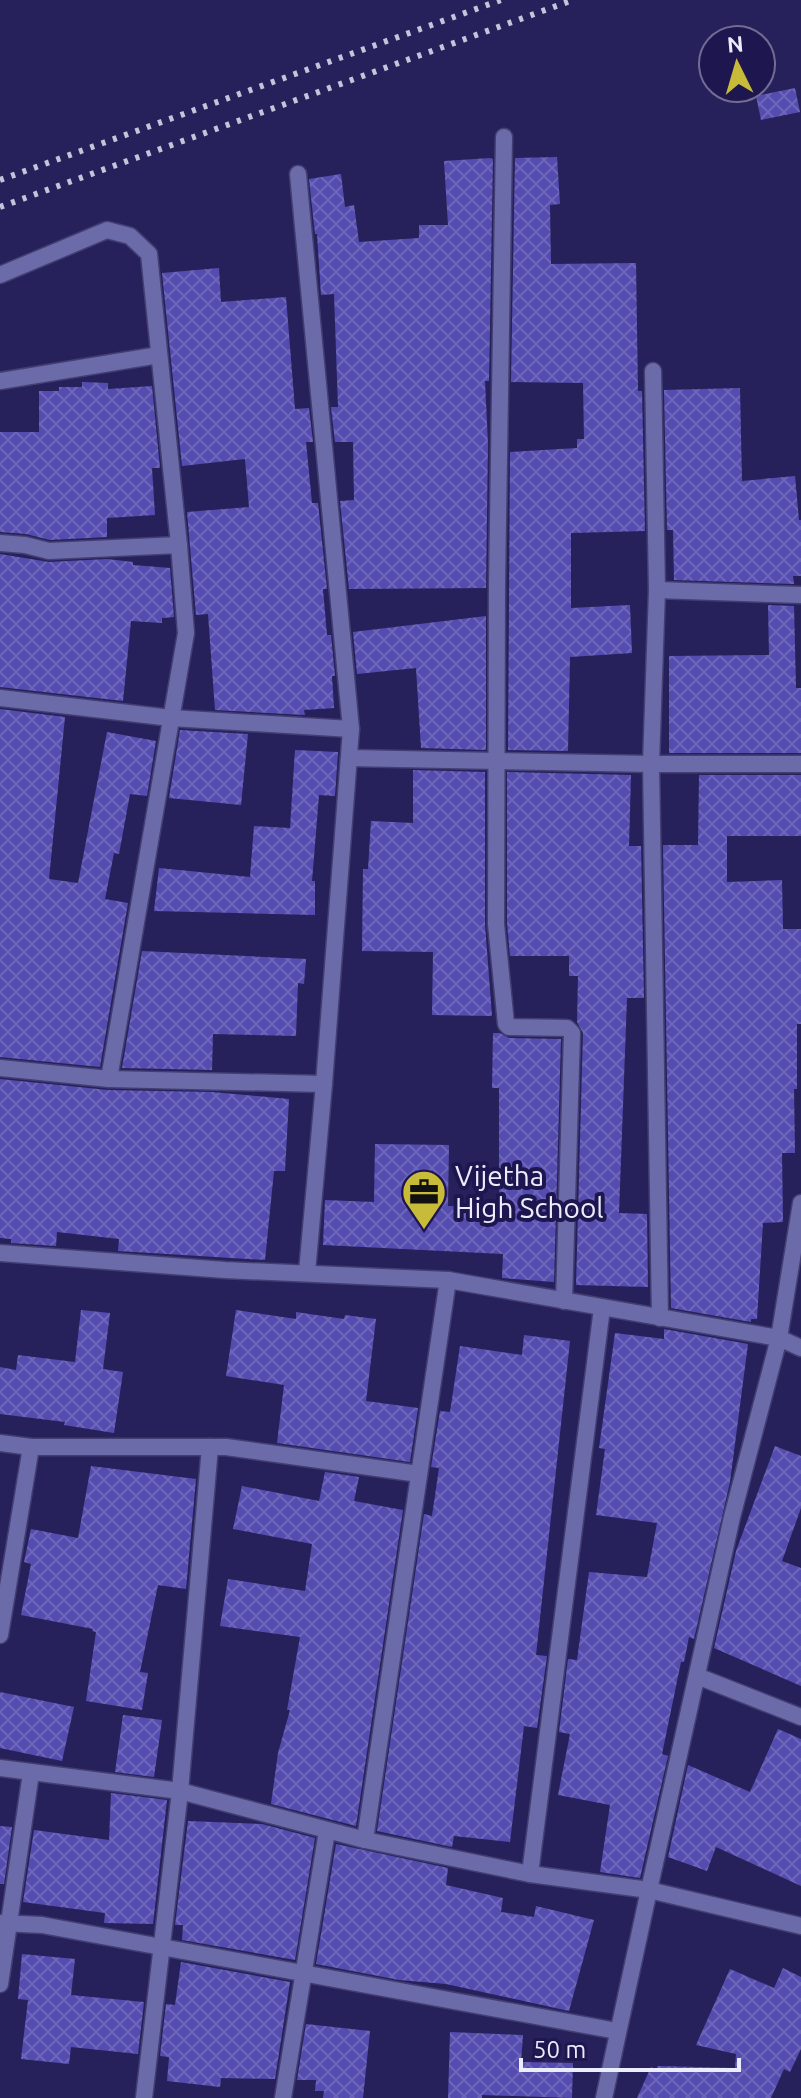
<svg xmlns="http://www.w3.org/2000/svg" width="801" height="2098" font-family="Ubuntu,sans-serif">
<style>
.building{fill:url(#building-cross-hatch)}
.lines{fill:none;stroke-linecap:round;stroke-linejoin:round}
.minor-casing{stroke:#433e72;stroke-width:19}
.tertiary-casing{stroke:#433e72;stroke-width:19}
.minor{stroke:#6b6baa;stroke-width:16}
.tertiary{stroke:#6b6baa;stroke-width:16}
.rail{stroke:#c4c4db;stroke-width:6;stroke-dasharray:4 8;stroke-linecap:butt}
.labels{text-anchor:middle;stroke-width:8;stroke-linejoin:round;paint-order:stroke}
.poi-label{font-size:28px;fill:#ecedfc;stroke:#1e164f;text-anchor:start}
</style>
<defs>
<pattern id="building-cross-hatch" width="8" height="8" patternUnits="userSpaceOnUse" patternTransform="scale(2)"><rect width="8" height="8" fill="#554caf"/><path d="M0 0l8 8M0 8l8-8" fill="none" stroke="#6e66bb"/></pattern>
</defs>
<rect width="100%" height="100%" fill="#27215b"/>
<!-- building -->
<g class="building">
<path d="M795,88L800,112L761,120L756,96Z"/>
<path d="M557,157L560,204L550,205L551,264L636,263L638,391H642L645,531L571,533V608L630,605L632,653L570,657L568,751L508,750L510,452L577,448V439H584L583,383L511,382L515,158Z"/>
<path d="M490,158L493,159L489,381H485L488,444L486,588L349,589L340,501L354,500L353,442H335L331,407H338L334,294L321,295L317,234H315L309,179L341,174L345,207L354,205L359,242L419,238V225H448L444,161Z"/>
<path d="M219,268L221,302L286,297L295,409L309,408L313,442H306L312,503H318L327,589H323L327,635H331L335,676H332L334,708L304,710L305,715L215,710L208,614L196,615L187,512L249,507L245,459L182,466L162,273Z"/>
<path d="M82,382L108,383V389L152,386L160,468H152L155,515L107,518V537L50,540L26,534L0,532V432H39V391H59V387H82Z"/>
<path d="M740,388L742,481L795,476L799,520H801V576H793L794,584L674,580L673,530H667L664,390Z"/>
<path d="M0,554L49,562L107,559L133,562V565L170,568L174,617L162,618V623L131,621L123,701L0,687Z"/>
<path d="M768,605L794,606L796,688H801V753H669V656L769,655Z"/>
<path d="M486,616V750L421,748L416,668L357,674L353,632Z"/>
<path d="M0,709L65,717L49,879L78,883L107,732L156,741L147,796L130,794L119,854L114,853L105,899L128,903L100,1067L0,1057Z"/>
<path d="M180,730L248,734L241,805L169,798Z"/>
<path d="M295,750L338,752L335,796L319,795L312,881H315V915L154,911L159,868L250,877L254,826L290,828Z"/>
<path d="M413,770L485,772V924L492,1016L432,1015L433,952L362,951L363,869H368L371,821L413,823Z"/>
<path d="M507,772L631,775L629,846H641L644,998H627L619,1213L647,1214L648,1287L576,1285L583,1033L577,1022L578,976H569V956H510L507,923Z"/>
<path d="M699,775H801V836H727V882L782,880L783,929H801V1024H797V1089H794L795,1153H782L783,1222L763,1223L757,1319H751V1322L671,1308L663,845H698Z"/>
<path d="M142,951L306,959L304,984L298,983L296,1036L213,1034L212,1070L122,1068Z"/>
<path d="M493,1033H500L509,1038L561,1039L554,1282L502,1278L503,1254L323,1245L325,1200L374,1202L375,1144L449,1145L448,1206L499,1208V1088H492Z"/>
<path d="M0,1079L108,1090L212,1092L289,1099L285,1171H274L265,1260L118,1251L119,1239L57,1232L56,1246L11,1243V1239L0,1238Z"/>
<path d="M81,1310L110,1313L103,1369L123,1372L114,1433L64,1425L65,1422L0,1414V1367L16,1370L18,1355L75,1362Z"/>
<path d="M236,1310L296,1319V1312L344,1319L345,1315L376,1319L366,1401L418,1408L410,1462L277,1443L284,1385L226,1376Z"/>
<path d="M664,1329L748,1344L730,1482L694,1639L689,1637L684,1662H681L662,1754L668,1756L640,1878L600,1872L610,1805L558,1795L570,1734L559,1732L568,1659L577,1660L589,1572L647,1577L657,1523L596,1515L605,1449L599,1448L615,1333L664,1339Z"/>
<path d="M524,1335L570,1341L536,1655L547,1656L537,1728L524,1726L510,1842L454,1836L452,1847L377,1831L424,1514L432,1516L439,1468L431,1467L440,1411L450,1412L460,1346L522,1355Z"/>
<path d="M775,1446L801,1456V1508L782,1561L801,1568V1686L714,1648L736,1551Z"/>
<path d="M91,1466L196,1479L186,1589L158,1585L140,1672L148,1673L142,1710L86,1701L96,1632L92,1631L93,1629L21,1615L31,1564L24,1562L31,1529L78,1538Z"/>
<path d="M325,1472L359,1477L354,1501L403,1510L356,1826L271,1804L278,1753L290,1710H287L300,1637L220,1626L228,1579L305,1591L312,1544L233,1529L242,1486L319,1501Z"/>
<path d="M0,1692L74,1707L62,1761L0,1748Z"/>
<path d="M123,1715L162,1720L154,1777L115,1772Z"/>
<path d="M778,1729L801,1739V1886L716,1847L707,1871L668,1857L688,1765L750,1792Z"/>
<path d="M111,1793L167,1800L153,1924L104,1923L105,1913L23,1902L34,1830L109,1840Z"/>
<path d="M188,1821L262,1824L315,1838L295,1960L182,1940L183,1925H175Z"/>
<path d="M0,1826L12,1827L4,1884H0Z"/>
<path d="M336,1844L448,1868L446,1885L503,1898L501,1912L534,1917L536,1906L594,1920L569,2011L446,1984L399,1980L316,1964Z"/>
<path d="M22,1954L75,1959L71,1995L144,2002L138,2054L71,2047L69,2064L21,2059L28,2000L18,1999Z"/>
<path d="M181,1962L290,1982L275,2079L221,2078L220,2087L167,2081L169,2057L160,2056L166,2004L175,2005Z"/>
<path d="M783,1968L801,1977V2049L790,2072L784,2069L771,2098H637L651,2067L656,2070L658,2066L735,2068L736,2054L696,2045L730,1969L774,1988Z"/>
<path d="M306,2024L370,2031L363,2098H323L324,2091H315L316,2080H297Z"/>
<path d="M450,2032L523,2035L521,2062L573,2063L572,2098L482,2095V2098H448Z"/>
</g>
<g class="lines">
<!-- minor casing -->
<g class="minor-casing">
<g id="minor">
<path d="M504,137L497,585L496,924L506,1024L509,1027L567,1028L572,1033L564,1301"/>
<path d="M298,174L351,729L324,1084L307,1272"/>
<path d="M0,275L107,230L130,236L149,254L179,545"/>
<path d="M0,381L159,355"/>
<path d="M0,543L25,545L49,551L179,545L186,633L109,1079"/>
<path d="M657,590L801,595"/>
<path d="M0,698L171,718L351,729"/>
<path d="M349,758L651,764L657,590L653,371"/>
<path d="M0,1068L109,1079L324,1084"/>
<path d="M660,1318L651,764H801"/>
<path d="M0,1443L31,1447L0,1635"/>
<path d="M31,1447H226L419,1474"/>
<path d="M697,1676L801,1717"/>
<path d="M0,1768L180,1791L365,1840L530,1874L649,1890L732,1517L779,1338L801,1203"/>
<path d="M365,1840L448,1280"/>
<path d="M530,1874L602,1308"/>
<path d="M0,1923L42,1925L617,2031"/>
<path d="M0,1984L31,1773"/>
<path d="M144,2098L180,1791L210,1447"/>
<path d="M283,2098L327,1831"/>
</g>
</g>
<!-- tertiary casing -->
<g class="tertiary-casing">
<g id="tertiary">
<path d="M0,1253L225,1270L448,1280L779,1338L801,1348"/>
<path d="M604,2098L649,1890L801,1926"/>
</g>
</g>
<!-- minor -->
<use href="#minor" class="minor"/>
<!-- tertiary -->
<use href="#tertiary" class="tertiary"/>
<!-- rail -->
<g class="rail">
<path d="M0,180L501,0"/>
<path d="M0,207L573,0"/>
</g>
</g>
<!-- icons -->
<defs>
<g id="office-pin" transform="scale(2.3)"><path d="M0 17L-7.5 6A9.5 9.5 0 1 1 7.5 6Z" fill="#c9bb3a" stroke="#1e164f"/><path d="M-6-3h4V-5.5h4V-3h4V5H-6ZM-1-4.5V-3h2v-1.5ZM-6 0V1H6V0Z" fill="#111"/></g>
</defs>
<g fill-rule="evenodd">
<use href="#office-pin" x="424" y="1192"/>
</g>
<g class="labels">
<!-- poi labels -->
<g class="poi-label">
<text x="455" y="1186">Vijetha<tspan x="455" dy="32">High School</tspan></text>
</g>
</g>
<!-- north arrow -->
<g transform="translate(737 64) rotate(355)"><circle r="38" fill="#1e164f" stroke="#706c94" stroke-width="2"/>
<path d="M0-6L14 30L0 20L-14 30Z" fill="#c9bb3a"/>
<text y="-12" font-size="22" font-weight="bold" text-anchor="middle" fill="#ecedfc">N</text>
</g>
<!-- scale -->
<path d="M521 2058v12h218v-12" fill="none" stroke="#ecedfc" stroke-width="4"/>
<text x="533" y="2058" font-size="24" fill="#ecedfc" stroke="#1e164f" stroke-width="6" paint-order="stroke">50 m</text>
</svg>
